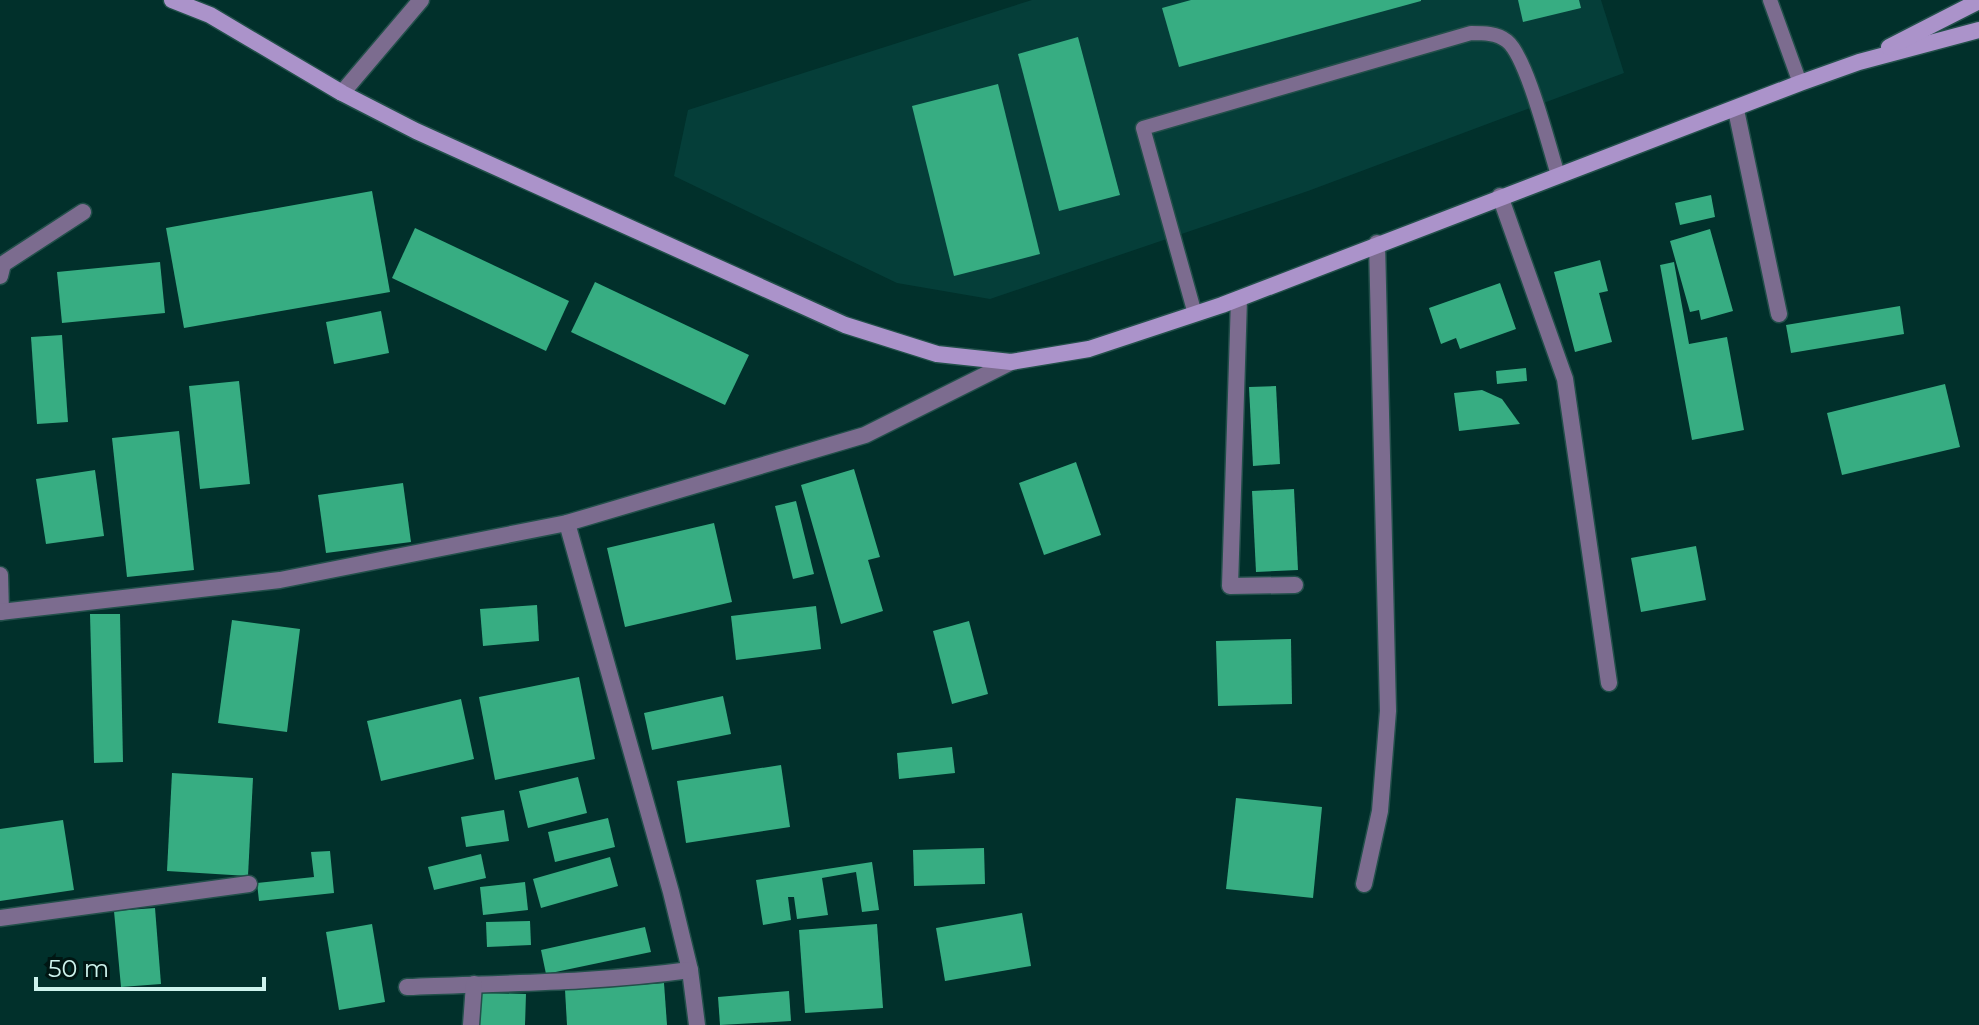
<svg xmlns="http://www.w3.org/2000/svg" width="1979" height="1025" font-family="Montserrat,sans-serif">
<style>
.built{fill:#053e39}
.building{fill:#37ad82}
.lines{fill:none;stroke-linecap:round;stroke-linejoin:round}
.service-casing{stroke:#224f4a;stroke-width:17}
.minor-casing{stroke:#224f4a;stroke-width:19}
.secondary-casing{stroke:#224f4a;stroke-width:19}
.service{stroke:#7c6c8f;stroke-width:14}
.minor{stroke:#7c6c8f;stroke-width:16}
.secondary{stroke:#ab93ca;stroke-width:16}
</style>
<rect width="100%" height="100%" fill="#01302b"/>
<!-- built -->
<path class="built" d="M1032,0H1601L1624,73L1308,191L990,299L897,283L674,176L688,110Z"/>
<!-- building -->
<g class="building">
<path d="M1191,0H1421V1L1179,67L1162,8Z"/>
<path d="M1518,0H1579L1581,8L1523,22Z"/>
<path d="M1078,37L1120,195L1059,211L1018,54Z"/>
<path d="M998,84L1040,254L954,276L912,106Z"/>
<path d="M372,191L390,292L184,328L166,228Z"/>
<path d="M1711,195L1715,217L1680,225L1675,203Z"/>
<path d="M415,228L569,301L546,351L392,278Z"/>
<path d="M1710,229L1733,311L1701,320L1699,310L1690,312L1670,241Z"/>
<path d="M1600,260L1608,291L1599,293L1612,342L1575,352L1554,272Z"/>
<path d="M160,262L165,313L62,323L57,272Z"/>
<path d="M1674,262L1689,344L1727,337L1744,430L1692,440L1660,265Z"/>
<path d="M595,282L749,355L725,405L571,332Z"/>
<path d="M1500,283L1516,329L1460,349L1456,338L1441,344L1429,308Z"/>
<path d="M1900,306L1904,334L1791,353L1786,325Z"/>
<path d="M381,311L389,353L334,364L326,322Z"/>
<path d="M62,335L68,422L37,424L31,337Z"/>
<path d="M1526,368L1527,381L1497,384L1496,371Z"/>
<path d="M239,381L250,484L200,489L189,386Z"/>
<path d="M1945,384L1960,447L1842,475L1827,413Z"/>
<path d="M1276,386L1280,464L1253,466L1249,387Z"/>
<path d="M1482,390L1502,399L1520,424L1459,431L1454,393Z"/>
<path d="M179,431L194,570L127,577L112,438Z"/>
<path d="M1076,462L1101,535L1044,555L1019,483Z"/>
<path d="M854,469L880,557L868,560L883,611L841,624L801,485Z"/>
<path d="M95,470L104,536L46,544L36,479Z"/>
<path d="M403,483L411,542L326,553L318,495Z"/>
<path d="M1294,489L1298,570L1256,572L1252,491Z"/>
<path d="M796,501L814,574L793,579L775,506Z"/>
<path d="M714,523L732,602L625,627L607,548Z"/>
<path d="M1696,546L1706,600L1641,612L1631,558Z"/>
<path d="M537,605L539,641L483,646L480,609Z"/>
<path d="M816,606L821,649L736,660L731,616Z"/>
<path d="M90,614H120L123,762L94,763Z"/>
<path d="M232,620L300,629L287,732L218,723Z"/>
<path d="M969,621L988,694L952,704L933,631Z"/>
<path d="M1291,639L1292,704L1218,706L1216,641Z"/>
<path d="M579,677L595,759L495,780L479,697Z"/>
<path d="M723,696L731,734L652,750L644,713Z"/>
<path d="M461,699L474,759L381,781L367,721Z"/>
<path d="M952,747L955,773L899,779L897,753Z"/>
<path d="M781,765L790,827L686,843L677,781Z"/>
<path d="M172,773L253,778L248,876L167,871Z"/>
<path d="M578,777L587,813L528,828L519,791Z"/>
<path d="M1236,798L1322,807L1313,898L1226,889Z"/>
<path d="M504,810L509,841L466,847L461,817Z"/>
<path d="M608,818L615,847L555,862L548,832Z"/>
<path d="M63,820L74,890L0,901V829Z"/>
<path d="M984,848L985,884L914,886L913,850Z"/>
<path d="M330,851L334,893L259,901L257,883L314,877L311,852Z"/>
<path d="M481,854L486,878L434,890L428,867Z"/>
<path d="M610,857L618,886L541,908L533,879Z"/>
<path d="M872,862L879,910L862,912L856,872L822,878L828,915L797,919L794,897H788L791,920L763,925L756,880Z"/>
<path d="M525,882L528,910L483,915L480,887Z"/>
<path d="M155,908L161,984L121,987L114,911Z"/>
<path d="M1022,913L1031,966L945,981L936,928Z"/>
<path d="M530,921L531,945L487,947L486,922Z"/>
<path d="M372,924L385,1002L339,1010L326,932Z"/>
<path d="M877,924L883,1008L805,1013L799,930Z"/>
<path d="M645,927L651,952L546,974L541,950Z"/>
<path d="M664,983L667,1025H567L565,990Z"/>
<path d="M789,991L791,1021L720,1025L718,997Z"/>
<path d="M481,993L526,994L525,1025H480Z"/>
</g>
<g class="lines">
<!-- service casing -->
<g class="service-casing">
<g id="service">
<path d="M1770,0L1800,83"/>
<path d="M1195,314L1143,128L1471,33C1483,33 1497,33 1507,41C1527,57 1549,147 1558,175"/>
</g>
</g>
<!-- minor casing -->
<g class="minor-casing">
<g id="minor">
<path d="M342,93L421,0"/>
<path d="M1736,110L1779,314"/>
<path d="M1500,196L1565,379L1609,683"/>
<path d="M0,276L3,264L83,212"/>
<path d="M1239,299L1230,586L1295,585"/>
<path d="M567,523L671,892L690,970L697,1025"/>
<path d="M0,575L1,612"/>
<path d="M0,612L280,580L567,523L865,435L1011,362"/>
<path d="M1364,884L1380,811L1388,711L1377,243"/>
<path d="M0,918L249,884"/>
<path d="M407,987C502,983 596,983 690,970"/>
<path d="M471,1025L474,984"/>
</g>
</g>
<!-- secondary casing -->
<g class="secondary-casing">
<g id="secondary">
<path d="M172,0L210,15L342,93L416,131L845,325L937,354L1011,362L1089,349L1222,305L1800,83L1859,62L1979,30"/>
<path d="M1889,47L1979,1"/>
</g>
</g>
<!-- service -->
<use href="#service" class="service"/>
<!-- minor -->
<use href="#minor" class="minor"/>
<!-- secondary -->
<use href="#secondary" class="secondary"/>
</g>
<!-- scale -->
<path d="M36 977v12h228v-12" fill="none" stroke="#cdf3ed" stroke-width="4"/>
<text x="48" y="977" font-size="24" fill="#cdf3ed" stroke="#001613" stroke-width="6" paint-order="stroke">50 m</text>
</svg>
